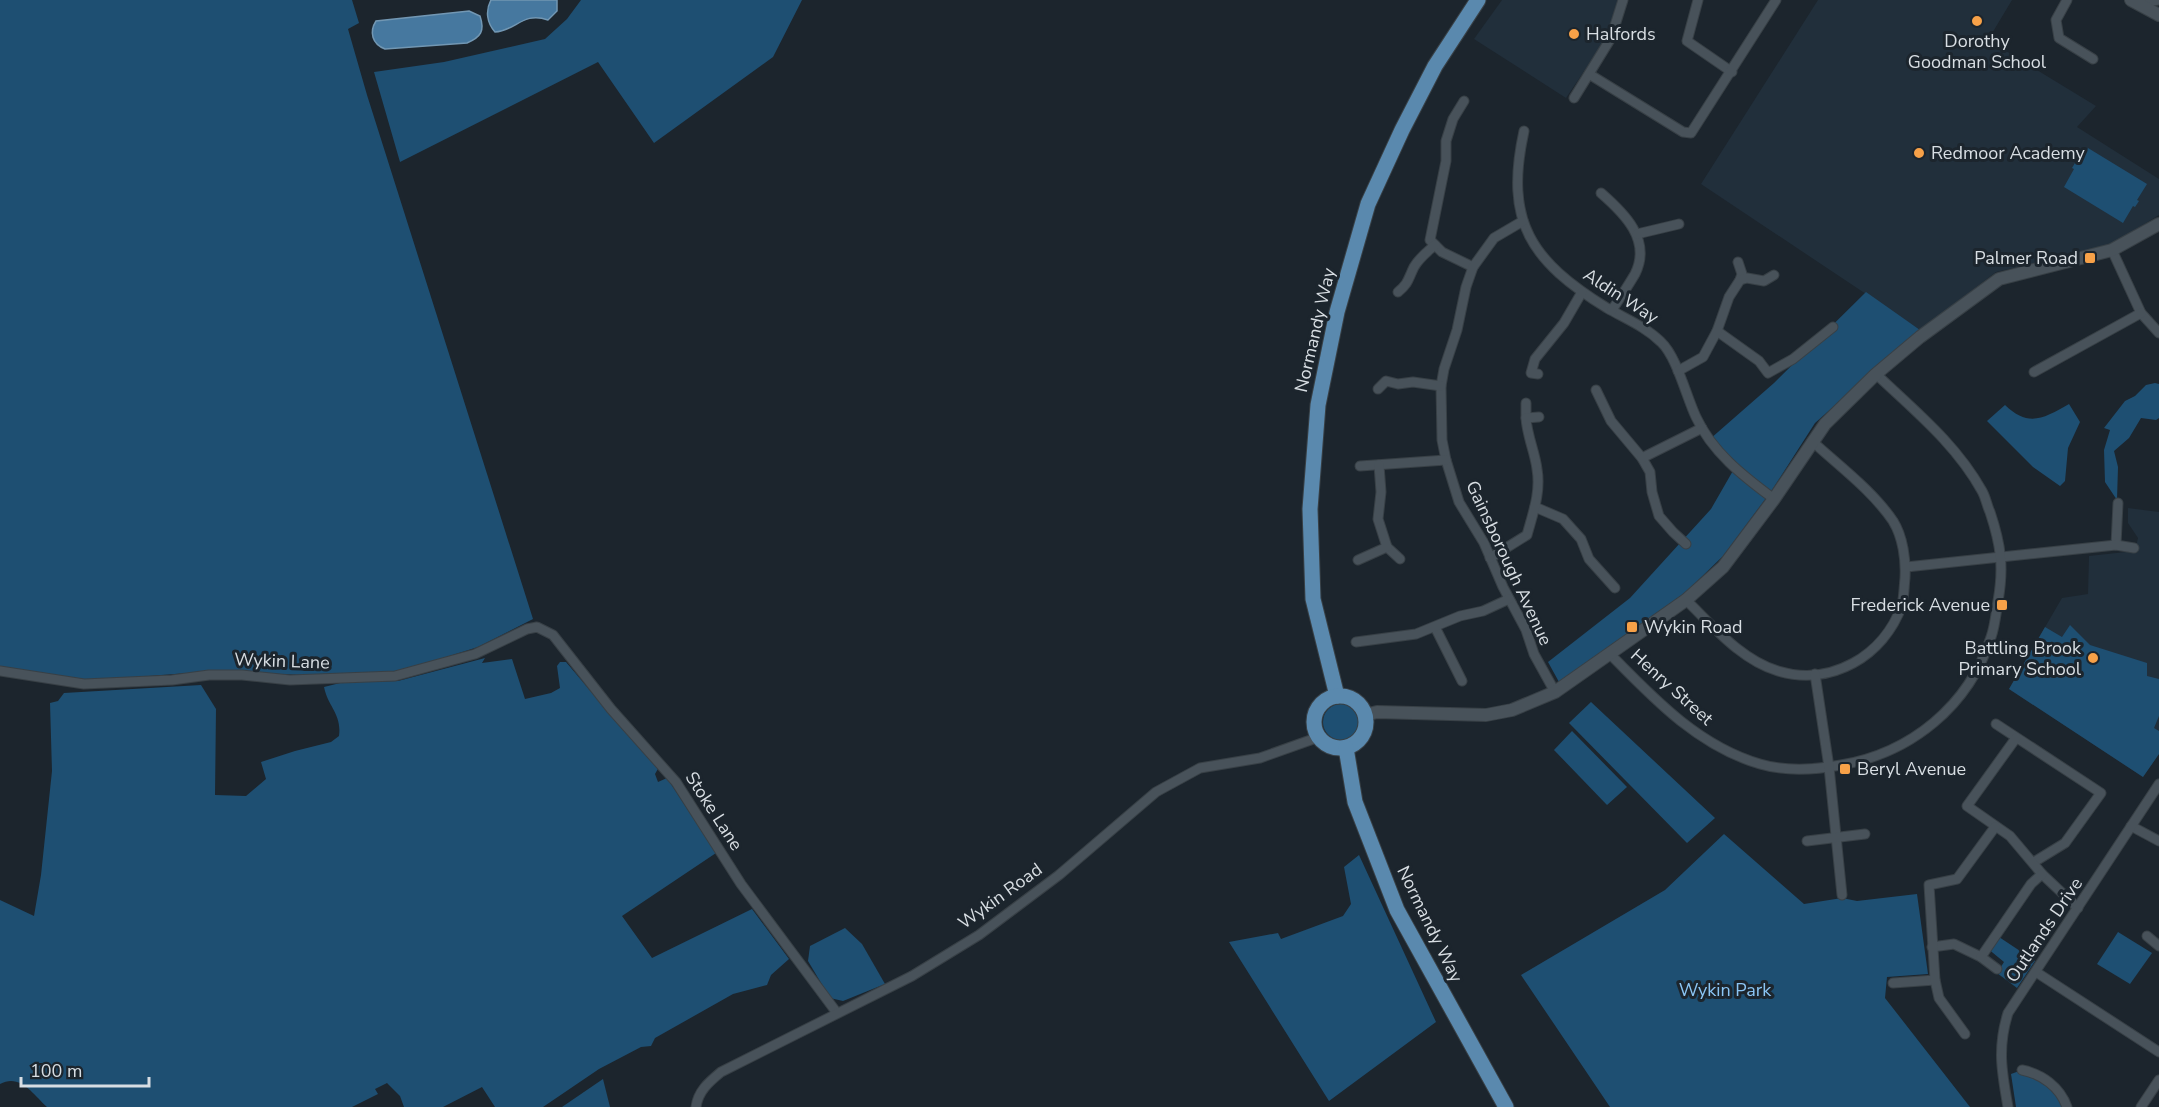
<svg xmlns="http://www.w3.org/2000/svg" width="2159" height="1107" font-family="'Nunito Sans',sans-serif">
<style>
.built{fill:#212f3b}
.green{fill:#1e4f72}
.water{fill:#46789f;stroke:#7297b3;stroke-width:1.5}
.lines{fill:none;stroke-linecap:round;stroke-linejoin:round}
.minor-casing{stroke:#384046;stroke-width:11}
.tertiary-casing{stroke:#384046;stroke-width:14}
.primary-casing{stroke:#384046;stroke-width:17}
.minor{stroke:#48525a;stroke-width:9}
.tertiary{stroke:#48525a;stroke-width:12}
.primary{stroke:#5a89ae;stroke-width:15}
.poi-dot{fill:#f7a148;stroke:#1c252d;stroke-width:2}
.labels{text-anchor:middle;stroke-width:6;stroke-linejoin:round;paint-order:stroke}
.poi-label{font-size:18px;fill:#d8dee3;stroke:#1c252d;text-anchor:start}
.street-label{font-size:18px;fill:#d8dee3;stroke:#1c252d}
.park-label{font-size:18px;fill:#8bc5f4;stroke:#1c252d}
</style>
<rect width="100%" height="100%" fill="#1c252d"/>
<!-- built -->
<g class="built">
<path d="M1502,0H1622L1614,27L1566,98L1474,39Z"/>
<path d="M1818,0H2012L1988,40L2096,106L2077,127L2159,179V215L2109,246L1996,272L1920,330L1701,184Z"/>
<path d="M2128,508L2159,512V754L2143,777L2009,689L2062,598L2088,594L2089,556L2135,551L2138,538L2128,523Z"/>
</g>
<!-- green -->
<g class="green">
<path d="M0,0H352L359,23L348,29L367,95L533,619L478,647L405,670L358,675L322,676L214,671L84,681L0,667Z"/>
<path d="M581,0H802L773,57L654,143L598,62L400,162L374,72L444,62L545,39L567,19Z"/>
<path d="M2088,148L2147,184L2137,200L2139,201L2135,207L2133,206L2123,223L2064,187L2074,169L2072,168L2075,163L2078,164Z"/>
<path d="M1866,292L1920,330L1815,423L1772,490L1723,556L1686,592L1559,682L1548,662L1630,598L1711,509L1734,469L1710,439L1774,383Z"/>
<path d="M2155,383L2159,384V418L2156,420L2141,418L2129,438L2114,451L2118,467L2117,500L2105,482L2104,450L2110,430L2104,428L2125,401L2135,396L2146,385Z"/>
<path d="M2069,404L2080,422L2068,448L2065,481L2060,486L2033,467L1987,421L2005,405C2029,428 2044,418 2069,404Z"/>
<path d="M2070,625L2090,645L2147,663V676L2159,679V716L2154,728L2159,731V754L2143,777L2009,689L2045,627L2062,637Z"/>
<path d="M485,658L482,663L512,659L525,699L551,693L560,688L557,666L560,662H566L609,713L659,767L655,774L658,782L667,778L716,853L622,916L652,958L752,909L789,959L771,975L767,985L733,994L655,1038L651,1046L641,1047L599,1069L543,1107H495L482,1087L443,1107H404L400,1096L387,1083L375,1089L378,1094L352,1107H47C33,1094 20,1073 0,1084V900L34,916L41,875L52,771L50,703L58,701L64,693L201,685L216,709L215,795L246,796L266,779L261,762L295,751L331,742L339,736C342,714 328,707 324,687L344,682L398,681Z"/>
<path d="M1591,702L1715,818L1687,843L1569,723Z"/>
<circle cx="1341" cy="722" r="18"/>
<path d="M1572,731L1627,787L1607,805L1554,750Z"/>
<path d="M1724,834L1804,904L1842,898L1857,901L1917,894L1928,974L1887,977L1885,998L1970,1107H1610L1521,975L1665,890Z"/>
<path d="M1359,855L1436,1022L1329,1101L1229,942L1278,933L1281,939L1343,916L1351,904L1344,867Z"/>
<path d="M845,928L862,944L885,984L843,1001L830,998L808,961L810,946Z"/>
<path d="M2118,932L2152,953L2130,984L2097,964Z"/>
<path d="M1996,935L2035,961L2017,988L1997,973L2004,962L1987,948Z"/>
<path d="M2022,1070L2042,1077L2066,1107H2016L2011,1074Z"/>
<path d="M603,1079L610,1107H562Z"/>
</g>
<!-- water -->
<g class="water">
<path d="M491,0H557V11L548,20C523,11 516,31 495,32C487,23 485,11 491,0Z"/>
<path d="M469,11L480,16C485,31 481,37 467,43L385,49C372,44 369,32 376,21Z"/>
</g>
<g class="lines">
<!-- minor casing -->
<g class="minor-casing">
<g id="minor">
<path d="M1698,0L1687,41L1732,72"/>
<path d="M2067,0L2056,20L2059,38L2093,59"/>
<path d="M2144,7L2148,2L2158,0"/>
<path d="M1589,74L1683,132L1691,133L1776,0"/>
<path d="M1574,98L1611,38L1623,0"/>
<path d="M1464,101L1453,119L1446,141V161L1430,240L1442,252L1473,267"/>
<path d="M1524,131C1504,222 1531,261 1607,308C1626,319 1646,327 1661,342C1677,357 1686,396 1696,417C1712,452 1743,476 1774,499"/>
<path d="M1601,193C1624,213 1652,240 1635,274C1628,286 1620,298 1612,310"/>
<path d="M1523,221L1494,238L1473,267L1466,287L1457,330L1444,369L1441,386L1442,440L1446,460L1459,502L1484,543L1503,587L1526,630L1534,654L1555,692"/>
<path d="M1637,234L1679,224"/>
<path d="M2112,250L2141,313L2159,333"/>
<path d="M1738,262L1742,274L1740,280"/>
<path d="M1398,292C1409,283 1408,279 1414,267C1419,258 1427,252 1435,245"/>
<path d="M1717,331L1759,361L1768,373L1793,359L1833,327"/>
<path d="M1678,371L1703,357L1717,331L1729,297L1740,280L1747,278L1764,281L1774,275"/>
<path d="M2034,372L2141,313"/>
<path d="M1538,374L1531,373L1535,359L1564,323L1582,292"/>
<path d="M1378,389L1386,381L1398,384L1413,382L1441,386"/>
<path d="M1596,390L1611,421L1642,458L1650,472L1652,492L1659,516L1673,532L1686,544"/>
<path d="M1526,418V403"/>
<path d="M1642,458L1702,428"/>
<path d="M1360,466L1446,460"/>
<path d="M1535,507L1563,519L1581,539L1589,559L1615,588"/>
<path d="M2116,545L2118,503"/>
<path d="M1387,547L1400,559"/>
<path d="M1490,558L1527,535C1533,513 1541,492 1537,469C1535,452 1527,436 1526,418L1539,417"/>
<path d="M1358,560L1387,547L1378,519L1381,492L1379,465"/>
<path d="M1906,567L2116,545L2134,548"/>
<path d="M1686,600C1713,626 1741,660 1778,671C1831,687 1884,656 1902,605C1904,597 1904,587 1905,578C1906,560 1903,537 1893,521C1872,490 1839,466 1812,441"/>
<path d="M1435,627L1462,681"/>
<path d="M1356,642L1416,634L1460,616L1483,611L1509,599"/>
<path d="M1609,653C1653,698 1698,746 1760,764C1787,772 1814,770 1841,765C1911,753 1969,706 1991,637C1995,626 1996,613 1998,601C2004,567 2001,545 1990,512C1987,506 1986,498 1982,491C1956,444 1915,411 1876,374"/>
<path d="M0,671L84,684L172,680L209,675H242L290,680L395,676L475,654L527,629L537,627L553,635L611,709L676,782L741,884L837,1013"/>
<path d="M1815,674L1829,767L1842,895"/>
<path d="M1996,724L2101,793L2065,843L2034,862"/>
<path d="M2016,738L1967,806L2010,836L2042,874L2078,908"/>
<path d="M2131,826L2159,841"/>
<path d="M1807,841L1865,834"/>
<path d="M2147,936L2159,946"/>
<path d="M1932,947L1954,944L1981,957L1997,969"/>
<path d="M1981,957L2031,884L2042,874"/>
<path d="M2036,972L2159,1052"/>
<path d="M1893,983L1935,980"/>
<path d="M1965,1034L1939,998L1935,980L1929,885L1957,879L1995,827"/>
<path d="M2022,1070C2042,1074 2060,1087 2067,1107"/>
<path d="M696,1107C698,1091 709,1082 721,1072L912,976L979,935L1059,875L1156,792L1200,768L1260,758L1319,737"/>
<path d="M2008,1107C2002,1073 1997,1048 2008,1013L2159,784"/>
<path d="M2141,1107L2159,1080"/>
</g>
</g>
<!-- tertiary casing -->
<g class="tertiary-casing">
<g id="tertiary">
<path d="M2131,0L2159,15"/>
<path d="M1365,715L1377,712L1486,715L1512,710L1555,692L1686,600L1723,567L1774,499L1825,424L1876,374L1920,337L1999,279L2112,250L2159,224"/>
</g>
</g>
<!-- primary casing -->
<g class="primary-casing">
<g id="primary">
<path d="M1337,696L1313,599L1310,509L1318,405L1337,312L1368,204L1402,130L1435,66L1478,0"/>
<circle cx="1340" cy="722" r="26"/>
<path d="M1346,748L1355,802L1397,910L1506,1107"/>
</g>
</g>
<!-- minor -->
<use href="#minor" class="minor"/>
<!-- tertiary -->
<use href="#tertiary" class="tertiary"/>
<!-- primary -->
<use href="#primary" class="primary"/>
</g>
<!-- markers -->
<g class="poi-dot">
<circle cx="1977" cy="21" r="6"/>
<circle cx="1574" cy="34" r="6"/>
<circle cx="1919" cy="153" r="6"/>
<rect x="2084" y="252" width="12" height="12" rx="3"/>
<rect x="1996" y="599" width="12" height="12" rx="3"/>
<rect x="1626" y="621" width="12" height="12" rx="3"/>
<circle cx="2093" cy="658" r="6"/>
<rect x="1839" y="763" width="12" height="12" rx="3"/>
</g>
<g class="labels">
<!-- poi labels -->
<g class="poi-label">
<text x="1586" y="40">Halfords</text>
<text x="1977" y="47" text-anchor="middle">Dorothy<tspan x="1977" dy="21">Goodman School</tspan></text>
<text x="1931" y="159">Redmoor Academy</text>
<text x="2078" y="264" text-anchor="end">Palmer Road</text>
<text x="1990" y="611" text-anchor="end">Frederick Avenue</text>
<text x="1644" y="633">Wykin Road</text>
<text x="2081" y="654" text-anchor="end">Battling Brook<tspan x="2081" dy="21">Primary School</tspan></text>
<text x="1857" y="775">Beryl Avenue</text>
</g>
<!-- street labels -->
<g class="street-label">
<text transform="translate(1621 296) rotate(33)" y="6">Aldin Way</text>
<text transform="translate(1315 330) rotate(-77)" y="6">Normandy Way</text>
<text transform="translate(1509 563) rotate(65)" y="6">Gainsborough Avenue</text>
<text transform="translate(282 661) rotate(2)" y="6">Wykin Lane</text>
<text transform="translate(1672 687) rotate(42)" y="6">Henry Street</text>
<text transform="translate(714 811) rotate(57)" y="6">Stoke Lane</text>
<text transform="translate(1000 896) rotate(-36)" y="6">Wykin Road</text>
<text transform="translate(1430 924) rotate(64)" y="6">Normandy Way</text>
<text transform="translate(2044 930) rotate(-56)" y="6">Outlands Drive</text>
</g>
<!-- park labels -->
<g class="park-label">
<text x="1725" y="996">Wykin Park</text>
</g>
</g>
<!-- scale -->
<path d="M21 1077v9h128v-9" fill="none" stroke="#d8dee3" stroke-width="3"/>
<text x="30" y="1077" font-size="18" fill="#d8dee3" stroke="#1c252d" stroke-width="4.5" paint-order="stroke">100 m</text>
</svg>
